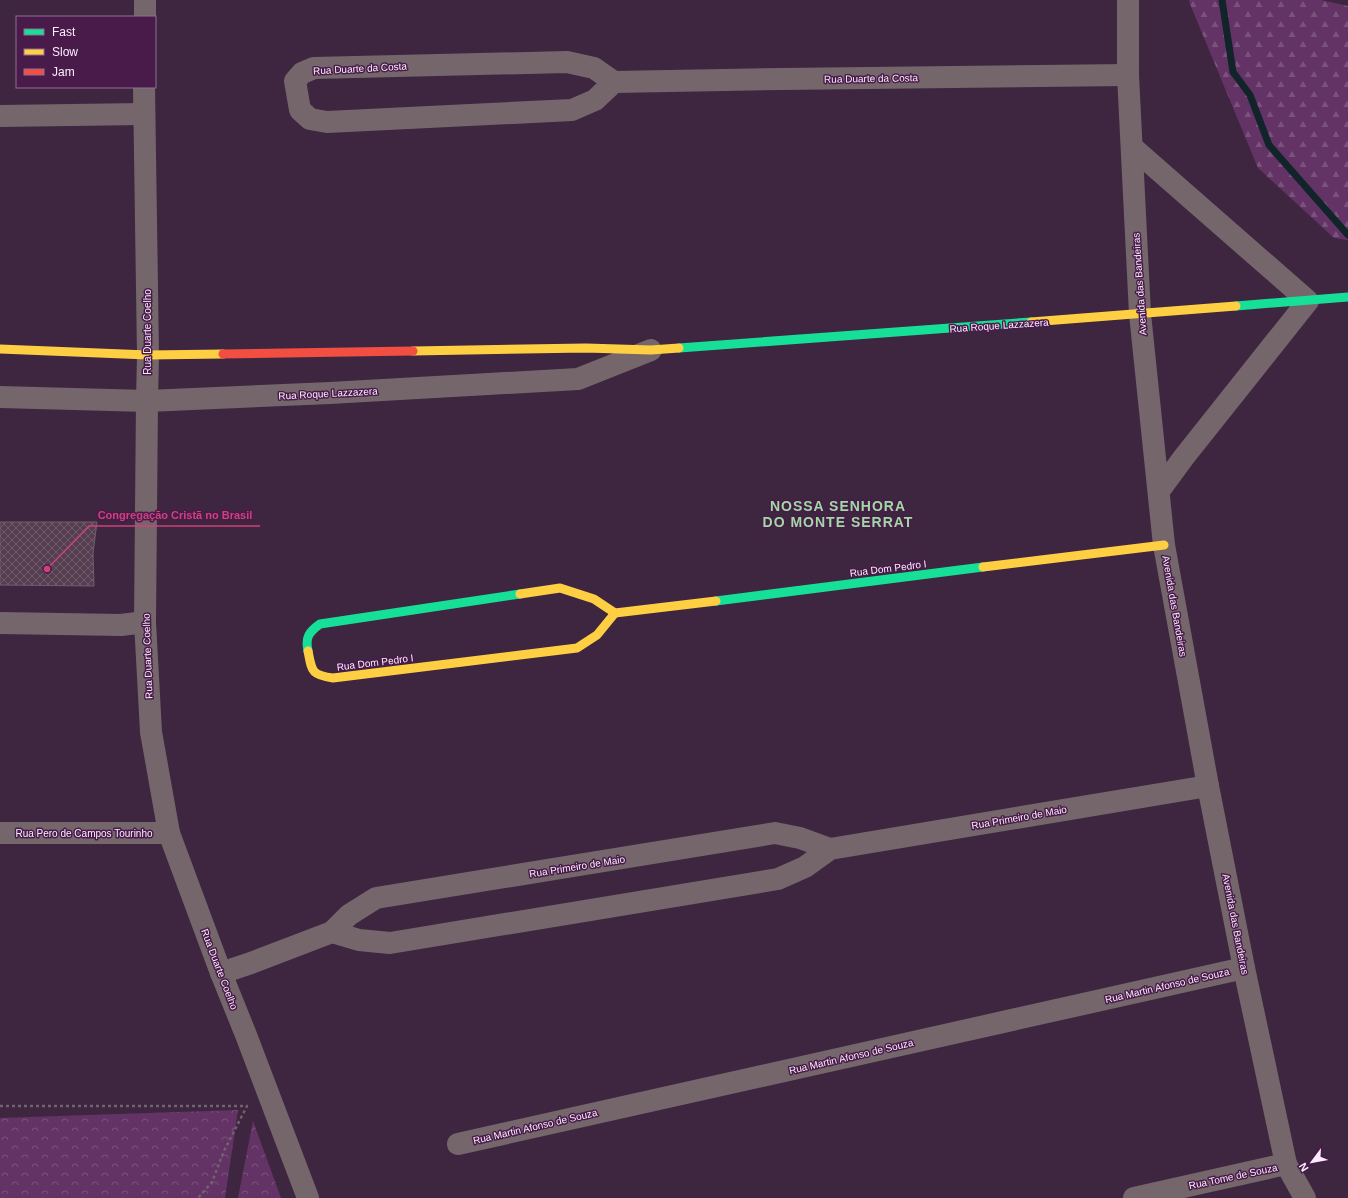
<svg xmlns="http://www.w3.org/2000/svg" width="1348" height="1198" font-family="Arial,sans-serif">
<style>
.forest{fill:url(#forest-firs)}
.park{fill:url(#park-crowns)}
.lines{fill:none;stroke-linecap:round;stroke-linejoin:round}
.stream{stroke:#102429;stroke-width:7}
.building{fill:url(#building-cross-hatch);stroke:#745d70}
.path{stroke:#71626c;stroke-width:2.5;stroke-dasharray:3 3;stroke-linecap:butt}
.street{stroke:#75666b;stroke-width:22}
.fast{stroke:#16e098;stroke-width:9}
.slow{stroke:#ffcf43;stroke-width:9}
.jam{stroke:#f24e42;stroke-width:9}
.labels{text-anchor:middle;stroke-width:3;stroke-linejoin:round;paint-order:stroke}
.street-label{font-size:10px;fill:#fdecfd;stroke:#481b4a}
.district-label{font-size:14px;font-weight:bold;letter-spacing:1px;fill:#9edaa1;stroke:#481b4a}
.leader{fill:none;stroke:#ce427b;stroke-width:1.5}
.callout-dot{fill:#ce427b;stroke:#481b4a;stroke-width:1.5}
.callout-label{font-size:11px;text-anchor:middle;font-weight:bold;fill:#ce427b;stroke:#481b4a;stroke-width:3;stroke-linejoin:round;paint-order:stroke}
</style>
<defs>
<pattern id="forest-firs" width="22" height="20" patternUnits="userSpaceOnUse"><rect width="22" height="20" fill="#643366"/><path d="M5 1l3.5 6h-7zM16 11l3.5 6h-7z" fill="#7b517d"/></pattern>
<pattern id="park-crowns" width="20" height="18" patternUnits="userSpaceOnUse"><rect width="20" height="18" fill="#643366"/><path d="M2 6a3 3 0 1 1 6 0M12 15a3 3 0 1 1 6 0" fill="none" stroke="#7b517d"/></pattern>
<pattern id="building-cross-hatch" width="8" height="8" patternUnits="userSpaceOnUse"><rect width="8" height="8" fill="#543e50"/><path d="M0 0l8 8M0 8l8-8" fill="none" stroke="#6e5a6a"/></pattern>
</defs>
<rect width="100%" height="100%" fill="#3e2640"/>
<!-- forest -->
<path class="forest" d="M1189,0H1321L1348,6V240L1334,238L1258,168L1190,4Z"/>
<!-- park -->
<g class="park">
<path d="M238,1110L225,1198H0V1118Z"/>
<path d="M253,1121L281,1198H238Z"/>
</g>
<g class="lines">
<!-- stream -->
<path class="stream" d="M1222,0L1233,72L1250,95L1269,145L1348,235"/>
</g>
<!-- building -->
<path class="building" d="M0,522H97L93,553L94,586L0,585Z"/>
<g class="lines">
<!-- path -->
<path class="path" d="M0,1106H247L224,1151L212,1182L198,1198"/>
<!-- street -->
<g class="street">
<path d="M1128,0V75L1140,314L1164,545L1208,786L1244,968L1286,1164L1305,1198"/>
<path d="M145,17V0"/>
<path d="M614,82L595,100L572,110L327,122L310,119L300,110L295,81L302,73L314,68L567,62L594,68L614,82L782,79L1128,75"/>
<path d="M144,87L148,355L147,401L145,622L151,732L169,833L221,973L246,1035L308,1198"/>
<path d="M0,116L144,114"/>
<path d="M1132,147L1308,301L1184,457L1159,491"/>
<path d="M0,397L147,401L330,393L578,379L651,350"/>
<path d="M0,623L121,625L145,622"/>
<path d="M0,833H169"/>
<path d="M332,932L359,940L390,943L778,879L805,867L830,849L1208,786"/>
<path d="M221,973L251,963L332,932L349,915L376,898L775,833L800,838L830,849"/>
<path d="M458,1144L1244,968"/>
<path d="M1134,1198L1286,1164"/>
</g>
<!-- fast -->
<g class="fast">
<path d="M1236,306L1348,297"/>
<path d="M679,348L1031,322"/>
<path d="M716,601L983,567"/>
<path d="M308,651C305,637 309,632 320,624L520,594"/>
</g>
<!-- slow -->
<g class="slow">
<path d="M1031,322L1236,306"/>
<path d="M0,349L148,355L223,354"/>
<path d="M413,351L586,348L651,350L679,348"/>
<path d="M983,567L1164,545"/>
<path d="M520,594L560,588L594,599L615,613L716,601"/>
<path d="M308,651C312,671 311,675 333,678L577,648L597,635L615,613"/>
</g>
<!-- jam -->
<path class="jam" d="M223,354L413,351"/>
</g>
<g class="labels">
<!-- street labels -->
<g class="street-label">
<text transform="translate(360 68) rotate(-3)" y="4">Rua Duarte da Costa</text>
<text transform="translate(871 78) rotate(-1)" y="4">Rua Duarte da Costa</text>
<text transform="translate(1139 284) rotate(-94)" y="4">Avenida das Bandeiras</text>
<text transform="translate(999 325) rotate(-4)" y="4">Rua Roque Lazzazera</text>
<text transform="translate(147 332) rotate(-90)" y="4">Rua Duarte Coelho</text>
<text transform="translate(328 393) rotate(-3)" y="4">Rua Roque Lazzazera</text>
<text transform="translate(888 568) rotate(-7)" y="4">Rua Dom Pedro I</text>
<text transform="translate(1175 606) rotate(80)" y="4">Avenida das Bandeiras</text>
<text transform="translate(147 656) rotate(-92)" y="4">Rua Duarte Coelho</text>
<text transform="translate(375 662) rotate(-7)" y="4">Rua Dom Pedro I</text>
<text transform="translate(1019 817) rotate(-10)" y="4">Rua Primeiro de Maio</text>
<text x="84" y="837">Rua Pero de Campos Tourinho</text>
<text transform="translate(577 866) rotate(-9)" y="4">Rua Primeiro de Maio</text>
<text transform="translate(1236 924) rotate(79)" y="4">Avenida das Bandeiras</text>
<text transform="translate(220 969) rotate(69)" y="4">Rua Duarte Coelho</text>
<text transform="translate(1167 985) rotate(-13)" y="4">Rua Martin Afonso de Souza</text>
<text transform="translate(851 1056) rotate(-13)" y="4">Rua Martin Afonso de Souza</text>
<text transform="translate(535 1126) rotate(-13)" y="4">Rua Martin Afonso de Souza</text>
<text transform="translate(1233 1176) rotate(-12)" y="4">Rua Tome de Souza</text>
</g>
<!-- district labels -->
<g class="district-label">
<text x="838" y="511">NOSSA SENHORA<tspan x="838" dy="16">DO MONTE SERRAT</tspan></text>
</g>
</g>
<!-- callouts -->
<path class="leader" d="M47 569L89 526H260"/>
<circle class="callout-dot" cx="47" cy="569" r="4"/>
<g class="callout-label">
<text x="175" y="519">Congregação Cristã no Brasil</text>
</g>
<!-- legend -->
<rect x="16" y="16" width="140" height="72" fill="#481b4a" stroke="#906f92"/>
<rect x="24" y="29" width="20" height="6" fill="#16e098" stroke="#906f92"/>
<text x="52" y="36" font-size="12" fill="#fdecfd">Fast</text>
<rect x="24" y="49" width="20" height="6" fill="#ffcf43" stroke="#906f92"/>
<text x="52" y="56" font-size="12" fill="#fdecfd">Slow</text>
<rect x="24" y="69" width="20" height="6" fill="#f24e42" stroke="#906f92"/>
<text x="52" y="76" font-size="12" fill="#fdecfd">Jam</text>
<!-- north arrow -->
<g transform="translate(1312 1162) rotate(238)" stroke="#481b4a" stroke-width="3" paint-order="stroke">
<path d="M0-3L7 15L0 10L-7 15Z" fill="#fdecfd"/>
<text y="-6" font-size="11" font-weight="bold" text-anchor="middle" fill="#fdecfd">N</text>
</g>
</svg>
